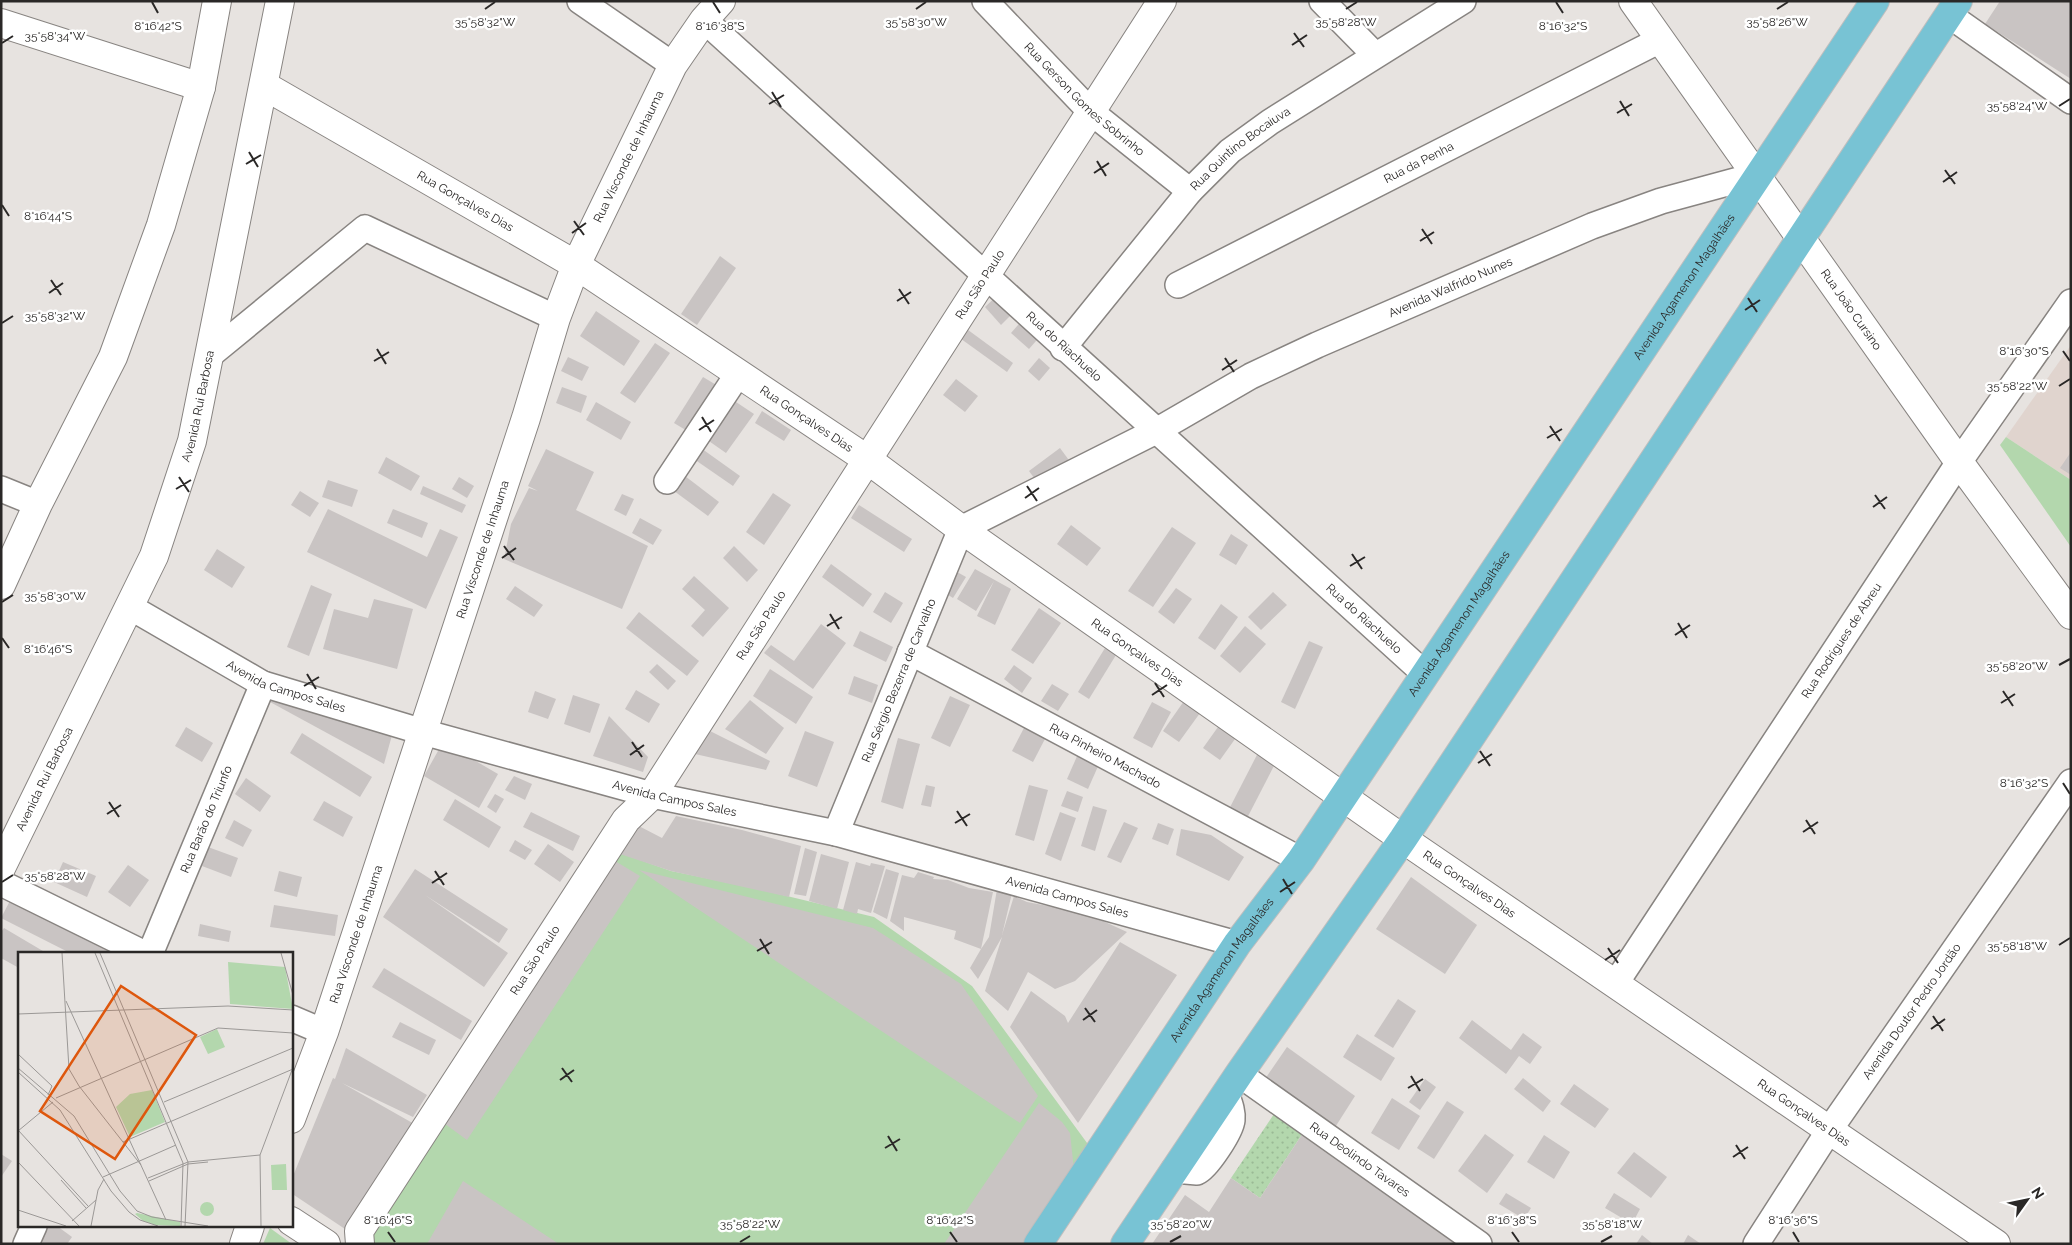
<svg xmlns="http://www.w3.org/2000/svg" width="2072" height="1245" font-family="Raleway,sans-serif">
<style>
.built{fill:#e0d4ce}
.grass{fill:url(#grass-dots)}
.park{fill:#b3d7ad}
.building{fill:#c9c4c3}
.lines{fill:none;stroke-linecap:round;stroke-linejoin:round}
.street-casing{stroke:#888481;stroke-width:28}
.secondary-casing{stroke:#888481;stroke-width:30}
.primary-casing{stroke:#bfbebe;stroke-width:30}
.street{stroke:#fff;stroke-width:25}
.secondary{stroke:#fff;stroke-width:28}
.primary{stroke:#78c3d4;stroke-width:28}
.ticks{fill:none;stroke:#2a2827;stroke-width:2}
.labels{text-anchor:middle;stroke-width:5;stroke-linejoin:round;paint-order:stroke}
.street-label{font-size:12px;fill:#2a2827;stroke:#fff}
.inset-road{fill:none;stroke:#9b9896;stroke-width:1}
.view{fill:#de570d;fill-opacity:0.15;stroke:#de570d;stroke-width:2.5}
.inset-edge{fill:none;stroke:#2a2827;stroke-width:2.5}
.ticks-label{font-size:12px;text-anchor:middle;fill:#2a2827;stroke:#fff;stroke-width:5;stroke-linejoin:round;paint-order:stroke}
</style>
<defs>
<pattern id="grass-dots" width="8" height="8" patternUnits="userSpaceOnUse" patternTransform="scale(1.25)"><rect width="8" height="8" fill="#b3d7ad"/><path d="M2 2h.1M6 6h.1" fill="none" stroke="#9ab995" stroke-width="1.8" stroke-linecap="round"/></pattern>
</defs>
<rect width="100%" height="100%" fill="#e7e3e0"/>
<!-- built -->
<path class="built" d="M2071,345V480L2006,437Z"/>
<!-- grass -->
<path class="grass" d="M1276,1111L1305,1130L1260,1198L1231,1178Z"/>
<!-- park -->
<g class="park">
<path d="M2006,437L2071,480V547L2000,445Z"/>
<path d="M615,851L671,871L745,886L874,917L972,986L1090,1147L1024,1244H366Z"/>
<path d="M270,1228L292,1244H263Z"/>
</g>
<!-- building -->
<g class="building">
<path d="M2000,1H2071V79L1985,24Z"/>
<path d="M720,256L736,268L697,325L681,314Z"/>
<path d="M1001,292L1017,309L1001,325L985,307Z"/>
<path d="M596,311L640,341L624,366L580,336Z"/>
<path d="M1025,317L1043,333L1029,349L1011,333Z"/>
<path d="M964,327L1013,363L1007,372L957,336Z"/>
<path d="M655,343L670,353L635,403L620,393Z"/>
<path d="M568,357L589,367L582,381L561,371Z"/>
<path d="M1039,358L1050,368L1039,381L1028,371Z"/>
<path d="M703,377L718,386L689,432L674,423Z"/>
<path d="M956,379L978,396L965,412L943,395Z"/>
<path d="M562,387L587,396L581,413L556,403Z"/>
<path d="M733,400L754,414L726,453L706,439Z"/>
<path d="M596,402L631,422L621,440L586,420Z"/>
<path d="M762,411L791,430L784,441L755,423Z"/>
<path d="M698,446L740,476L733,486L691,457Z"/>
<path d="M1060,448L1071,463L1040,486L1029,471Z"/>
<path d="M546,449L594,472L576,510L648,546L622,609L504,559L511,524L529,488L538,491L528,486Z"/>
<path d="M2071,452V475L2060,468Z"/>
<path d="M386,457L420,476L411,491L378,473Z"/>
<path d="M681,473L719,502L708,516L670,488Z"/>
<path d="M459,477L474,486L467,498L452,489Z"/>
<path d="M328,480L358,490L352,507L322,497Z"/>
<path d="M423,486L466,505L462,513L420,494Z"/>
<path d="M300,491L319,503L310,517L291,505Z"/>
<path d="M773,493L791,505L764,545L746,532Z"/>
<path d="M622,494L634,499L626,516L614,510Z"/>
<path d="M859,505L912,539L904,552L851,518Z"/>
<path d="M328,509L427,557L440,529L458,537L426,609L307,552Z"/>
<path d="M393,509L428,523L422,538L387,523Z"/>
<path d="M640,518L662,530L653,545L632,533Z"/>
<path d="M1071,525L1101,548L1087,566L1057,544Z"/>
<path d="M1172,527L1196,543L1153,607L1128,591Z"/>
<path d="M1231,534L1248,545L1236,565L1219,555Z"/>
<path d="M734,546L758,570L747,582L723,558Z"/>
<path d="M217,549L245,567L232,588L204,570Z"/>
<path d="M831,564L872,594L863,607L822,577Z"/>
<path d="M950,568L966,577L953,598L939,589Z"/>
<path d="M975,569L1011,589L995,625L977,616L994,581L976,611L957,599Z"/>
<path d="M694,576L729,608L703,637L691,626L705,610L682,589Z"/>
<path d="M311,585L332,594L309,656L287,647Z"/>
<path d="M515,586L543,605L534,617L506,599Z"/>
<path d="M1176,588L1192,599L1174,624L1158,612Z"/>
<path d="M885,592L903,603L891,623L873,612Z"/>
<path d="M1273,592L1287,605L1261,630L1248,617Z"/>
<path d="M374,599L413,609L397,669L323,649L334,609L368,618Z"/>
<path d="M1221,604L1238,617L1215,650L1198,638Z"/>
<path d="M1039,608L1061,623L1033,664L1011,650Z"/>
<path d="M639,612L699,661L687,676L626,628Z"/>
<path d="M821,624L846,643L813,689L764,653L771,645L794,661Z"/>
<path d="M1245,626L1266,644L1240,673L1220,656Z"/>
<path d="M860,631L893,647L886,662L853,646Z"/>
<path d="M1309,641L1323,647L1295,709L1281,702Z"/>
<path d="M1105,648L1116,655L1089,699L1078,692Z"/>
<path d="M657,664L676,681L668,690L649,672Z"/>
<path d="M1014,665L1032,678L1022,693L1004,679Z"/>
<path d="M770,669L813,697L796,724L753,696Z"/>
<path d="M854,676L878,685L872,703L848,694Z"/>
<path d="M1052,684L1069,694L1058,711L1041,701Z"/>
<path d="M636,690L660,704L649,723L625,709Z"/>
<path d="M535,691L556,699L548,719L528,712Z"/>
<path d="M573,695L600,704L590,733L564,724Z"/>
<path d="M259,696L394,728L384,764Z"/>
<path d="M950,696L970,705L950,747L931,738Z"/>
<path d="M750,700L784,728L766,754L725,729Z"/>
<path d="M1184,701L1200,713L1179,742L1163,731Z"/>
<path d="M1152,702L1171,712L1152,748L1133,738Z"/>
<path d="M609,716L648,757L643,772L593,756Z"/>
<path d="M1223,720L1240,732L1220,760L1203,748Z"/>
<path d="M1025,726L1046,737L1033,762L1012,751Z"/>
<path d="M186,727L213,743L202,762L175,746Z"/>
<path d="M710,731L770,761L766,770L695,754Z"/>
<path d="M805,731L834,742L817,787L788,776Z"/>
<path d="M302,733L372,777L360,797L290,753Z"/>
<path d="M898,738L920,744L903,809L881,802Z"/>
<path d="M443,742L498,774L479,808L424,776Z"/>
<path d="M1260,749L1278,758L1244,824L1226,815Z"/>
<path d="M1078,754L1099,764L1088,789L1067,779Z"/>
<path d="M514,776L532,784L525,800L505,790Z"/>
<path d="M246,778L271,796L260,812L235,794Z"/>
<path d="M926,785L935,787L931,807L921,805Z"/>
<path d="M1029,785L1048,790L1034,841L1015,835Z"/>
<path d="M1067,791L1083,797L1078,812L1061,806Z"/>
<path d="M495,794L504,799L496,813L487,807Z"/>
<path d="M455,799L501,827L489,848L443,820Z"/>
<path d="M324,801L353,817L343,837L313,820Z"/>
<path d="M1093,806L1107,810L1095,851L1081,846Z"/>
<path d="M531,812L580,836L573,851L523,827Z"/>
<path d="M1060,812L1076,818L1061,861L1045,854Z"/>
<path d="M676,816L742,830L801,846L789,897L671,871L617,853L635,824L662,838Z"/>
<path d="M234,820L252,830L243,847L225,838Z"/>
<path d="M1124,822L1138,828L1121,863L1107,857Z"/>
<path d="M1158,823L1174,829L1168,845L1152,839Z"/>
<path d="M1181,829L1211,835L1244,857L1229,881L1176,855Z"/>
<path d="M515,840L532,850L525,860L509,851Z"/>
<path d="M548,844L574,862L560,882L534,864Z"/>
<path d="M208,847L238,858L231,877L202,866Z"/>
<path d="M805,848L817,852L806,896L794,894Z"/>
<path d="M821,854L849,862L837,909L809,901Z"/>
<path d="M610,858L640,876L467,1140L441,1121Z"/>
<path d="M63,862L96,876L87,897L54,882Z"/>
<path d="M856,862L870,866L871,863L885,866L871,913L858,909L857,914L843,910Z"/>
<path d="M128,865L149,880L130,907L108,892Z"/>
<path d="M415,869L508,929L499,943L425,895L508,953L484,987L383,917Z"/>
<path d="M886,869L899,873L887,919L873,912Z"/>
<path d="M639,870L873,928L961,984L1038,1096L1020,1123Z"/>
<path d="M279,871L302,877L297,897L274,891Z"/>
<path d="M918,872L934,877L933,879L948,880L969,888L993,892L981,949L989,937L997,889L1012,893L1002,935L1014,896L1027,902L1064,909L1103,921L1127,932L1075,981L1055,989L1028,972L1008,1011L985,991L1002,937L978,979L970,968L981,949L954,939L956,931L904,917V931L890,921L902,875L914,878Z"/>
<path d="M1411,877L1477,925L1445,974L1376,929Z"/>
<path d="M13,895L126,954H72L1,918Z"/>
<path d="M274,905L338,915L335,936L270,927Z"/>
<path d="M200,924L231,931L229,942L198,936Z"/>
<path d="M4,928L48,954H19V968L1,958V932Z"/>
<path d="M1120,942L1177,975L1078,1123L1010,1027L1031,991L1065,1016L1068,1023Z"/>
<path d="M384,968L472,1021L461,1040L372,987Z"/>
<path d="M1398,999L1416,1011L1393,1048L1374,1036Z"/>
<path d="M1472,1020L1511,1050L1523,1033L1542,1047L1530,1064L1519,1056L1506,1074L1459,1038Z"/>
<path d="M400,1022L436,1040L429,1055L392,1037Z"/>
<path d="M1357,1034L1395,1058L1381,1081L1343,1057Z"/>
<path d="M1287,1047L1355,1096L1334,1129L1265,1079Z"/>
<path d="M346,1048L427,1095L413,1117L342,1083L416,1125L348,1231L291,1193V1181L333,1078L335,1079Z"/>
<path d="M1523,1078L1551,1101L1543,1112L1514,1089Z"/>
<path d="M1425,1079L1436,1087L1420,1110L1409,1102Z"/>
<path d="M1574,1084L1609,1109L1595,1128L1560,1104Z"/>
<path d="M1392,1098L1420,1116L1399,1150L1371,1133Z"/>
<path d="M1447,1101L1464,1112L1434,1159L1417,1148Z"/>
<path d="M1039,1103L1062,1122L1070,1133L1074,1170L1024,1244H944Z"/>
<path d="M1305,1130L1471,1244H1152L1185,1195L1209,1212L1231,1178L1260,1198Z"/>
<path d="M1485,1134L1514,1155L1487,1193L1458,1171Z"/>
<path d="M1544,1135L1570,1152L1554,1179L1527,1162Z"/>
<path d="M1634,1152L1667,1177L1651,1198L1617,1173Z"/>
<path d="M1,1154L12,1161L1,1177Z"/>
<path d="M463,1181L559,1244H427Z"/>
<path d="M1506,1193L1531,1208L1524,1219L1499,1204Z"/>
<path d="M1614,1193L1640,1209L1632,1224L1605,1208Z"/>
<path d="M39,1226H57L72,1237L67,1244H44L33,1235Z"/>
<path d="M1642,1235L1653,1244H1636Z"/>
<path d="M1688,1235L1701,1244H1683Z"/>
</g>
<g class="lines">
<!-- street casing -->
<g class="street-casing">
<g id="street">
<path d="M580,1L673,65"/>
<path id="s1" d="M985,1L1091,112L1190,191"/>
<path d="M1322,1L1375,55"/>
<path d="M1949,15L2071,101"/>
<path id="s2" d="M704,20L1425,674"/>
<path id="s3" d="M1178,285L1660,40"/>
<path id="s4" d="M1063,348L1190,191L1230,151L1270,122L1463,1"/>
<path d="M210,355L365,228L556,318"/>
<path d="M667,481L738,374"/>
<path d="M1,489L38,504"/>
<path id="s5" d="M130,607L263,684L423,732L652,795L836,833L1237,944"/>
<path id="s6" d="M910,652L1301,860"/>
<path id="s7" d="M836,833L961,529L1156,431L1251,376L1317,345L1592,226L1661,201L1757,175"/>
<path d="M1,883L145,954"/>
<path id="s8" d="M150,954L263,684"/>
<path id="s9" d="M1616,983L1959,462L2071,302"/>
<path d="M291,1018L324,1032"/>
<path id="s10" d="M1239,1074L1479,1244"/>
<path d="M1174,1170L1197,1172C1207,1168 1231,1131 1232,1120C1233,1111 1229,1102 1226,1093"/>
<path d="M26,1244L34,1226"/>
<path id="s11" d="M1756,1244L1830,1129L2071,782"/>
</g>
</g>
<!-- secondary casing -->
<g class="secondary-casing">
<g id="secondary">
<path id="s12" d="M1633,1L1959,462L2071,615"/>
<path d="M1,23L201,87"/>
<path id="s13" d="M265,86L576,265L868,460L961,529L1403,839L1996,1244"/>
<path d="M1,585L38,504L113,357L161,225L201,87L217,1"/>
<path id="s14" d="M1,868L154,556L192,441L280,1"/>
<path id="s15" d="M291,1119L324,1032L526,418L556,318L576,265L673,65L704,20L721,1"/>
<path d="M291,1221L326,1244"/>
<path d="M244,1244L250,1226"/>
<path id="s16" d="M360,1244L359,1231L626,820L652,795L1162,1"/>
</g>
</g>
<!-- primary casing -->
<g class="primary-casing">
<g id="primary">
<path id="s17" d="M1038,1244L1237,944L1301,860L1875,1"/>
<path d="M1125,1244L1239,1074L1403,839L1958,1"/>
</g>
</g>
<!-- street -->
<use href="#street" class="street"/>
<!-- secondary -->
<use href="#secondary" class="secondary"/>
<!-- primary -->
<use href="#primary" class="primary"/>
</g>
<!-- ticks -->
<path class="ticks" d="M152,2L158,13M713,2L720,13M1556,2L1563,13M485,9L495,2M916,9L926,2M1346,9L1357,2M1777,9L1788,2M1294,33L1304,47M2,43L13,36M1292,45L1307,35M772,92L781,107M1620,101L1629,116M769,104L784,95M2059,106L2070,99M1617,113L1632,104M249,152L258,167M1097,161L1106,176M246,164L261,155M1945,170L1955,184M1094,173L1109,163M1943,182L1957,172M2,205L9,216M574,221L584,235M1422,229L1432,244M572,233L586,223M1420,241L1434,232M51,280L61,295M899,289L909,304M49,293L63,283M1748,298L1757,312M897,301L911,292M1745,310L1760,300M2,323L13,316M377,349L386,364M2063,351L2070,361M1225,358L1234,372M374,361L389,352M1222,370L1237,360M2059,386L2070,379M702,417L711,432M1550,426L1560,441M699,430L714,420M1547,438L1562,429M179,477L189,492M1027,486L1037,501M176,489L191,480M1875,495L1885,509M1025,498L1039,488M1873,507L1887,497M504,546L514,560M1352,554L1362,569M502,558L516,548M1350,566L1365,557M2,602L13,595M830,614L839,629M1678,623L1687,638M827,626L842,617M1675,635L1690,625M2,638L9,648M2059,665L2070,659M307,674L316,689M1155,683L1164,697M304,686L319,677M2003,691L2013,706M1152,695L1167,685M2001,703L2015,694M632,742L642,757M1480,751L1490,766M630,755L644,745M1478,763L1492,754M2063,783L2070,794M109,802L119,817M957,811L967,826M107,814L121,805M1806,820L1815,834M955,823L970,814M1803,832L1818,822M435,871L444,885M1283,879L1292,894M2,882L13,875M432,883L447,873M1280,892L1295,882M760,939L769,954M2059,945L2070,938M1608,948L1618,963M757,951L772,942M1605,960L1620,950M1085,1008L1095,1022M1933,1016L1943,1031M1083,1020L1097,1010M1931,1029L1945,1019M562,1068L572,1082M1411,1076L1420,1091M560,1080L574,1070M1408,1088L1423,1079M888,1136L897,1151M1736,1145L1745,1159M885,1148L900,1139M1733,1157L1748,1147M388,1232L395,1242M950,1232L957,1242M1512,1232L1519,1242M1793,1232L1799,1242M740,1242L750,1236M1170,1242L1181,1236M1601,1242L1612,1236"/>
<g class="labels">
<!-- street labels -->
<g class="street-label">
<text dy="4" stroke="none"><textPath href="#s1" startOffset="140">Rua Gerson Gomes Sobrinho</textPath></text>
<text dy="4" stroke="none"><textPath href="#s4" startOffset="268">Rua Quintino Bocaiuva</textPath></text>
<text dy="4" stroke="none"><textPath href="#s15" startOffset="1021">Rua Visconde de Inhauma</textPath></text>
<text dy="4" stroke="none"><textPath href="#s3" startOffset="270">Rua da Penha</textPath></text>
<text dy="4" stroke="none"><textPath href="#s13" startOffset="231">Rua Gonçalves Dias</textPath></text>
<text dy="4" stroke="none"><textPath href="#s16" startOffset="1146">Rua São Paulo</textPath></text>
<text dy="4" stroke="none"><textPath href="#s17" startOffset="1155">Avenida Agamenon Magalhães</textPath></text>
<text dy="4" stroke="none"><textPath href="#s7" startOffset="875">Avenida Walfrido Nunes</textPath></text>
<text dy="4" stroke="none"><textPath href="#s12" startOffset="378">Rua João Cursino</textPath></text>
<text dy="4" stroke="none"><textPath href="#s2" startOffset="486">Rua do Riachuelo</textPath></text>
<text dy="4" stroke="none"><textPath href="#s14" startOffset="504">Avenida Rui Barbosa</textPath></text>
<text dy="4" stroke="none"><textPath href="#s13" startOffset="636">Rua Gonçalves Dias</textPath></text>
<text dy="4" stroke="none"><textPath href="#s15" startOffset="601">Rua Visconde de Inhauma</textPath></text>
<text dy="4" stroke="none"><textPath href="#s2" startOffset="891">Rua do Riachuelo</textPath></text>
<text dy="4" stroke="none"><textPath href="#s17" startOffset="750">Avenida Agamenon Magalhães</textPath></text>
<text dy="4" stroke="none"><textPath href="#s16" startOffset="741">Rua São Paulo</textPath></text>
<text dy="4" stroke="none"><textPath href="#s9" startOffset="410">Rua Rodrigues de Abreu</textPath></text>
<text dy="4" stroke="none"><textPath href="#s13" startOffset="1041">Rua Gonçalves Dias</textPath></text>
<text dy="4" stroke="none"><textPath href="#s7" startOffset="165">Rua Sérgio Bezerra de Carvalho</textPath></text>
<text dy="4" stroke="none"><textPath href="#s5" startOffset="176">Avenida Campos Sales</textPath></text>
<text dy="4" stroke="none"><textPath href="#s6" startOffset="221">Rua Pinheiro Machado</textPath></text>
<text dy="4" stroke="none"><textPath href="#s14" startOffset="99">Avenida Rui Barbosa</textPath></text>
<text dy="4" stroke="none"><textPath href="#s5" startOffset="581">Avenida Campos Sales</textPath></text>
<text dy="4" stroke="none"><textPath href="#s8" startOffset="146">Rua Barão do Triunfo</textPath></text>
<text dy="4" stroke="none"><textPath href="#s13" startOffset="1446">Rua Gonçalves Dias</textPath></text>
<text dy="4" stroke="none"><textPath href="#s5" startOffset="986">Avenida Campos Sales</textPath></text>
<text dy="4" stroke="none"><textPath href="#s15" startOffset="196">Rua Visconde de Inhauma</textPath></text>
<text dy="4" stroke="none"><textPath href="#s16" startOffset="336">Rua São Paulo</textPath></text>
<text dy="4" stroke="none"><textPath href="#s17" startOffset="330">Avenida Agamenon Magalhães</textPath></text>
<text dy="4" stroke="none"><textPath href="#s11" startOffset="280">Avenida Doutor Pedro Jordão</textPath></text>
<text dy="4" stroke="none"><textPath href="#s13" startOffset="1851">Rua Gonçalves Dias</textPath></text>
<text dy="4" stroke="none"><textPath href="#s10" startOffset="148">Rua Deolindo Tavares</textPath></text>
</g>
</g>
<!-- overview -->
<g transform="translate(18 952)">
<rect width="275" height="275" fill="#e7e3e0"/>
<path d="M182 257a7 7 0 1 1 14 0a7 7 0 1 1-14 0Z" fill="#b3d7ad"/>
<path d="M210,10L267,15L275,57L212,52Z" fill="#b3d7ad"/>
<path d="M199,77L207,95L190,102L182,85ZM134,138L147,170L112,185L98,155L112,142ZM268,212L269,238H254L253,213ZM119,261L162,270V274L137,273L125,269L117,262Z" fill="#b3d7ad"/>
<path class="inset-road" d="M44,1L51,117L61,134L123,213M77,1L165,211L163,274M82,1L170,210L167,274M263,1L275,43M48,49L148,268M0,62L210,54L275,58M0,102L34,134L30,143M0,116L56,164L102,239L119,259L134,265L190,274M0,120L42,158L93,239L111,260L122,268L140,274M38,146L200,76L275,81M146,150L275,96M0,178L70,254M0,179L35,150M105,190L275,117M0,210L61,274M85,225L158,193M130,226L170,210L242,203M43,228L68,256M131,229L170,212L190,210M0,258L48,274M54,269L78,248M73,274L80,238L86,227M243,274L242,203L274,118L275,103"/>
<path class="view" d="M103,34L178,83L97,207L22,159Z"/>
<rect width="275" height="275" class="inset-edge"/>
</g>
<g class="ticks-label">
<text x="485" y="26">35°58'32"W</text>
<text x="916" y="26">35°58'30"W</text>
<text x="1346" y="26">35°58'28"W</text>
<text x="1777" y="26">35°58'26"W</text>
<text x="158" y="30">8°16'42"S</text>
<text x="720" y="30">8°16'38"S</text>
<text x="1563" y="30">8°16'32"S</text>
<text x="55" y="40">35°58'34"W</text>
<text x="2017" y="110">35°58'24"W</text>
<text x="48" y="220">8°16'44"S</text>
<text x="55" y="320">35°58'32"W</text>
<text x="2024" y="355">8°16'30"S</text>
<text x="2017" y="390">35°58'22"W</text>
<text x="55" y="600">35°58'30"W</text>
<text x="48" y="653">8°16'46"S</text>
<text x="2017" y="670">35°58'20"W</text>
<text x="2024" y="787">8°16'32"S</text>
<text x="55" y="880">35°58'28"W</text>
<text x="2017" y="950">35°58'18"W</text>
<text x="388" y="1224">8°16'46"S</text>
<text x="950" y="1224">8°16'42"S</text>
<text x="1512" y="1224">8°16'38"S</text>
<text x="1793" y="1224">8°16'36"S</text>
<text x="750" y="1228">35°58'22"W</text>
<text x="1181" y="1228">35°58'20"W</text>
<text x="1612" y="1228">35°58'18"W</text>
</g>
<!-- border -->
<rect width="2072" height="1245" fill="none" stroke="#2a2827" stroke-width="5"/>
<!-- north arrow -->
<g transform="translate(2027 1200) rotate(57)" stroke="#ffffff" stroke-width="4" paint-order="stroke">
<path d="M0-4L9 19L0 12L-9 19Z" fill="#2a2827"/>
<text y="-8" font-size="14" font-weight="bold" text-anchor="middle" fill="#2a2827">N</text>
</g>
</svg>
